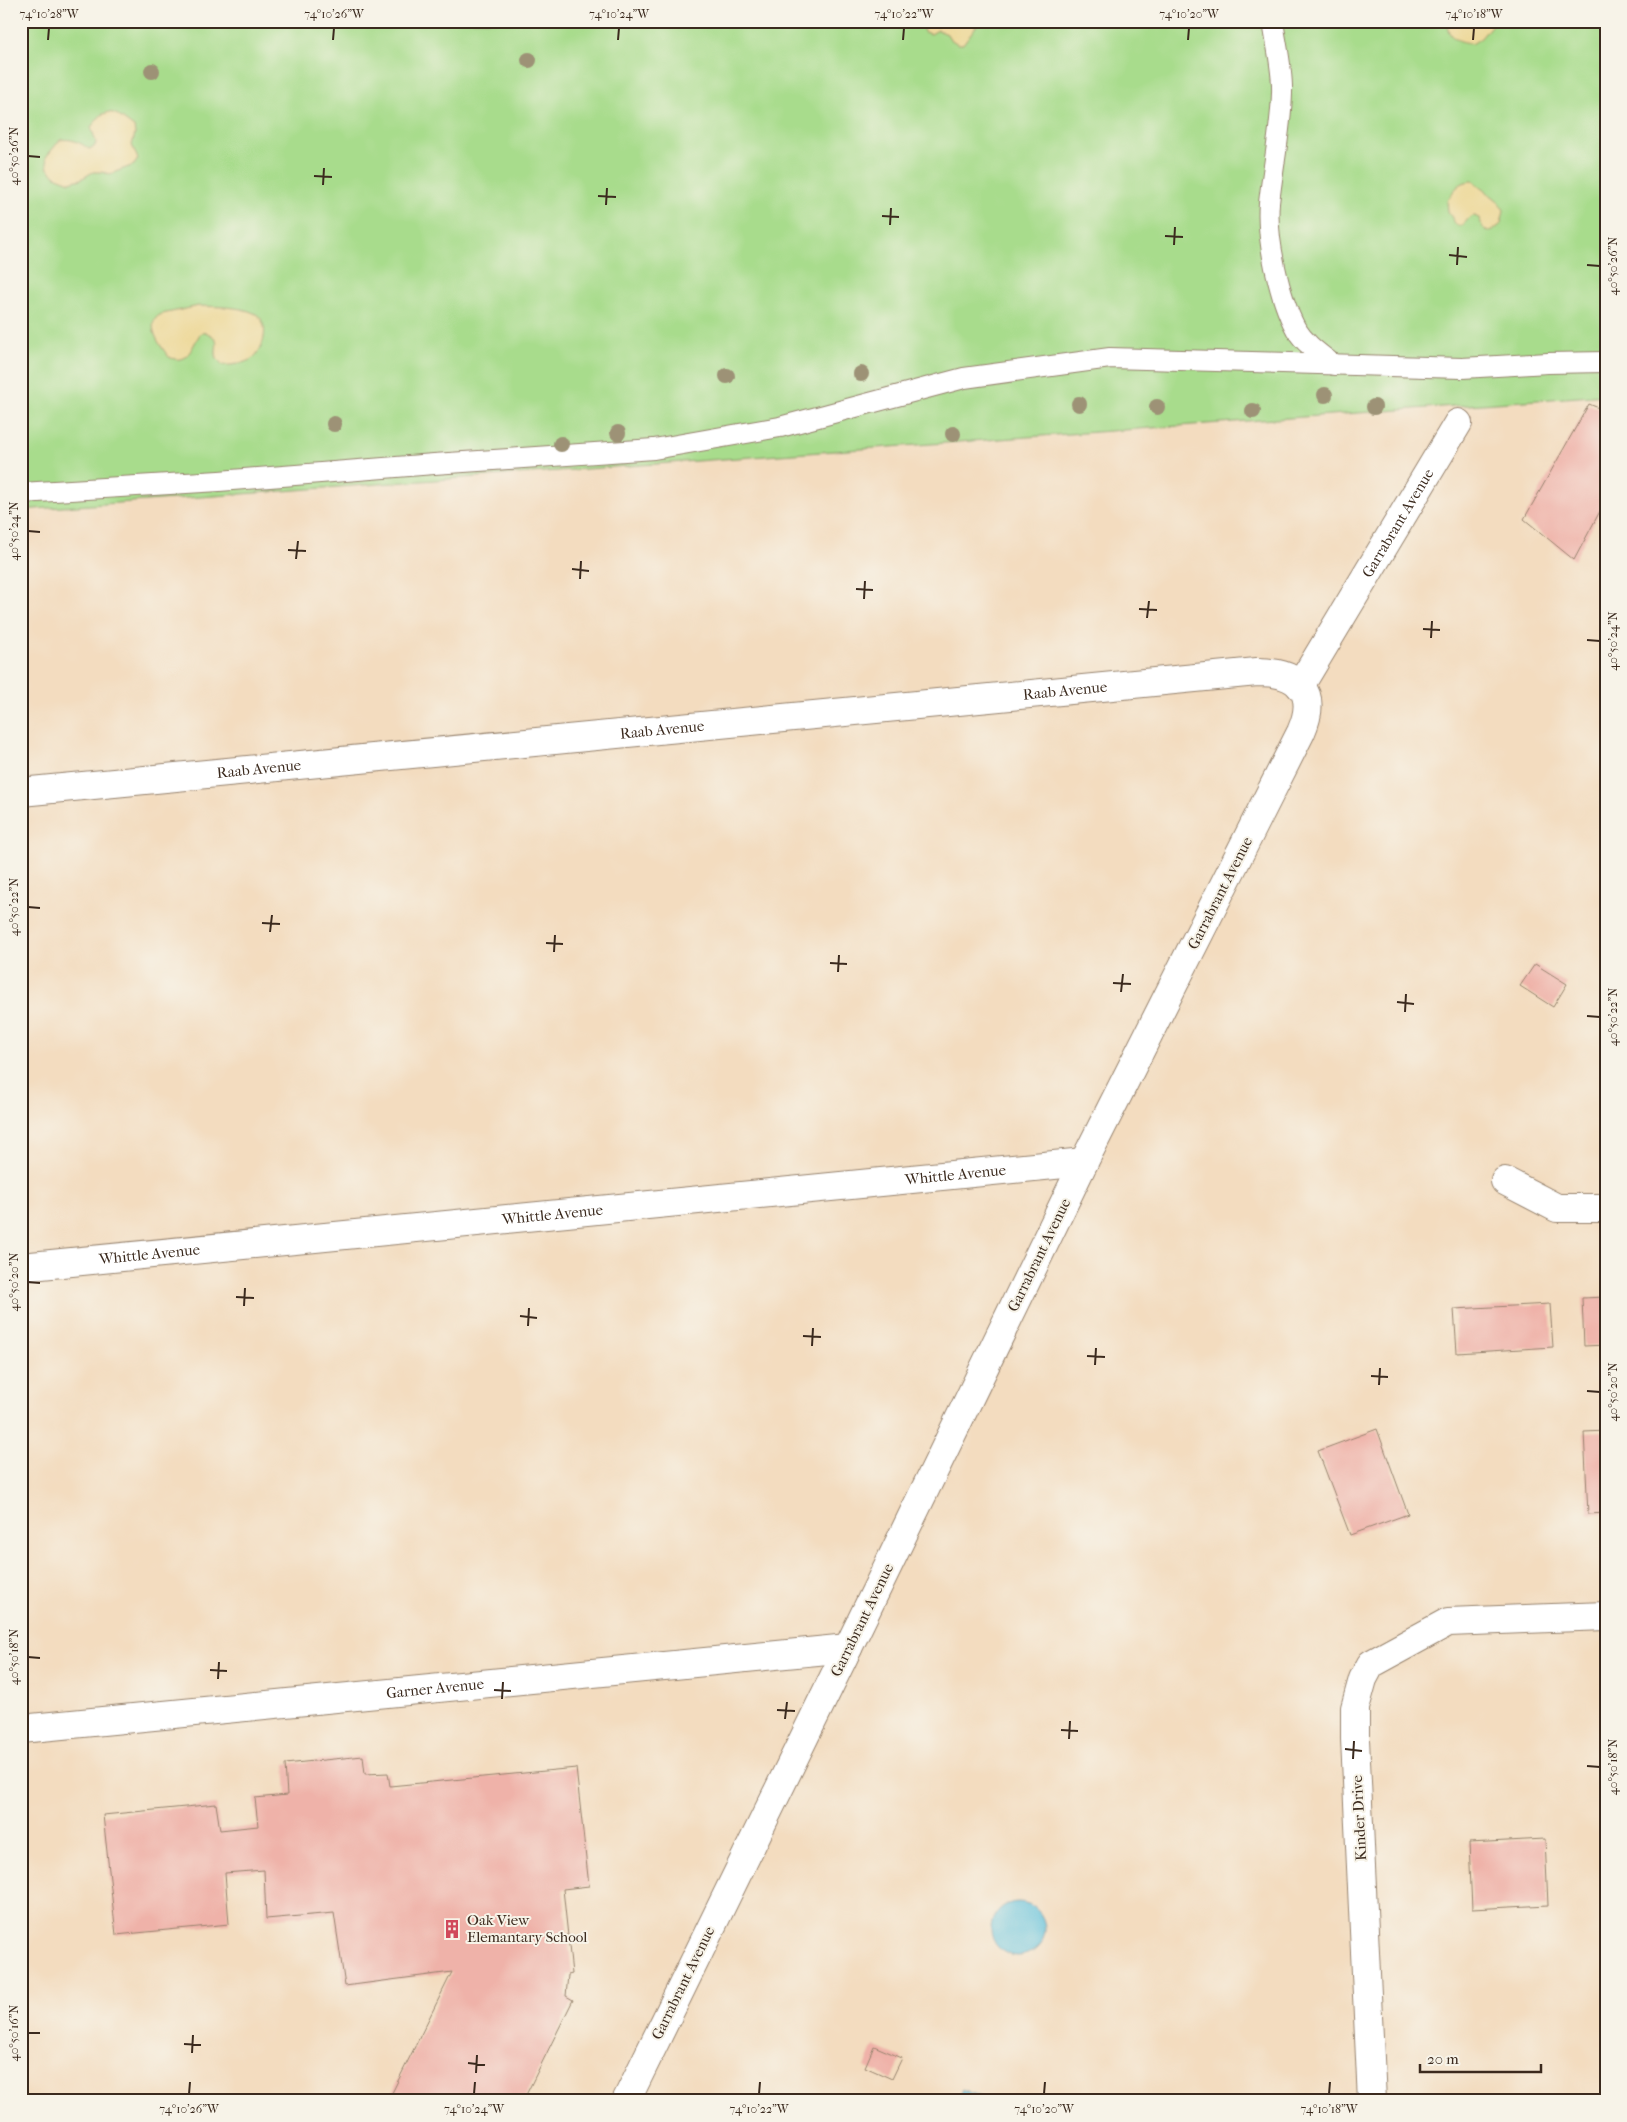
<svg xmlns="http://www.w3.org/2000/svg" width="1627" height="2122" font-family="'IM FELL French Canon',serif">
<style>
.green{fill:#a8dc8c;stroke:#728355}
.sand{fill:#eeda9e;stroke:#94825e}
.water{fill:#5dc0db;stroke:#4c757c}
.building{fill:#efb2a9}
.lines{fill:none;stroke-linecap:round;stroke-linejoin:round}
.service-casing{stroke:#97836e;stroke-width:22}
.minor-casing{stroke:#97836e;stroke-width:30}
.service{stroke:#fff;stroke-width:20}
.minor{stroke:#fff;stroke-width:28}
.tree{fill:#9d9276}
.ticks{fill:none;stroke:#3b2a1e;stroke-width:2}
.labels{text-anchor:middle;stroke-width:4;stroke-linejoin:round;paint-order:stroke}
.street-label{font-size:15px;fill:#3b2a1e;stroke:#f7f3e8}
.poi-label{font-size:15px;fill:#3b2a1e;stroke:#f7f3e8;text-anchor:start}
.neatline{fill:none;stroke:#3b2a1e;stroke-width:2}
.ticks-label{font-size:12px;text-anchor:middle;fill:#3b2a1e}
</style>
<rect width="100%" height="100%" fill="#f7f3e8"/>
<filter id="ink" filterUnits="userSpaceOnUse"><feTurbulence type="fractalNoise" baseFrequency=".02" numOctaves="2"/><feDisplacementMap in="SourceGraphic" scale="10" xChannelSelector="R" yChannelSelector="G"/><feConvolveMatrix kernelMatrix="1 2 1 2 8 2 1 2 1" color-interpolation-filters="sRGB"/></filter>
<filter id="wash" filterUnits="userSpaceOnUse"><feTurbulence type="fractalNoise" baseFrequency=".0096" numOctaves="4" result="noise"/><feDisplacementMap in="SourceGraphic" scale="20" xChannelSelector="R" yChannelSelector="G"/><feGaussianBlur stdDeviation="1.12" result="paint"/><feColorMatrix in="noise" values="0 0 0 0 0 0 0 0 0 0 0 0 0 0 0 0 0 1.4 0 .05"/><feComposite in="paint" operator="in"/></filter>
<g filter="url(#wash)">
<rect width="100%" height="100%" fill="#f3dcbf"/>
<!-- green -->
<path class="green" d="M21,21H1606V395L21,510Z"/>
<!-- sand -->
<g class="sand">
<path d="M920,21H980L963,44H958L950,39L947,34L938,30L931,34L924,32Z"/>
<path d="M1447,21H1495L1481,38L1472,44C1457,40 1447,39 1447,21Z"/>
<path d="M109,112L116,114L134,127L135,134L132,145L138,159L134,165L110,174L101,172H93L81,179L70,182L57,177L48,169L46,157L60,140C71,138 80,142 89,149L95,146L96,142L91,127L101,115Z"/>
<path d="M1473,181L1497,200L1504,210L1501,224C1490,234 1483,234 1480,219L1475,216L1470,217L1462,226L1456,225L1448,211L1447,201C1454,190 1459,181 1473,181Z"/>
<path d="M199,306C216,307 239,306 254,313C271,321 265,348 253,358C246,363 232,366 223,365L217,359C213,345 224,340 205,332L200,334C192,346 188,366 169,357C161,347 142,322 162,314Z"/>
</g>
<!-- water -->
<g class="water">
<circle cx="1018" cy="1929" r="27"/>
<path d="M963,2089L989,2101H958Z"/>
</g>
<g id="blocks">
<!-- building -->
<g class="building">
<path d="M1589,404L1606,411V500L1574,560L1524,519Z"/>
<path d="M1535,964L1567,984L1553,1007L1520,986Z"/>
<path d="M1606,1297V1345L1584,1346L1582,1298Z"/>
<path d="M1550,1304L1553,1347L1457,1353L1454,1309Z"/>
<path d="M1377,1429L1408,1514L1350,1535L1318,1451Z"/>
<path d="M1606,1431V1513L1588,1514L1584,1432Z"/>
<path d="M363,1756L365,1774L388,1773L390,1786L576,1768L589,1886L563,1889L572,1974L568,1975L566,1996L573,2000L523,2101H388L452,1972L345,1986L334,1913L266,1919L264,1870L225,1873L229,1924L116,1935L103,1815L216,1804L220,1830L258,1826L255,1798L287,1795L285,1764Z"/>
<path d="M1545,1839L1548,1905L1472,1909L1469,1843Z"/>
<path d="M874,2046L902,2058L892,2079L865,2067Z"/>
</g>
</g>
</g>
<g filter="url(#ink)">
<use href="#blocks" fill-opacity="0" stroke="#97836e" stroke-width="1"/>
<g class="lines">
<!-- service casing -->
<g class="service-casing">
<g id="service">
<path d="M1273,21C1276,44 1283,70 1282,93C1281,130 1273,166 1269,203C1266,237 1279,298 1296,329C1305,344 1320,354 1334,365"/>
<path d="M21,493L219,481L434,464L654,449L780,427L964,378L1110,358L1462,368L1548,363L1606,362"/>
</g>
</g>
<!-- minor casing -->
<g class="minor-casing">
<g id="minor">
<path id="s1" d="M1300,686L1458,423"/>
<path id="s2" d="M21,792L1257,672C1298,672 1319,691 1301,732L1084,1162L848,1648L626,2101"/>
<path d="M1505,1181L1557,1208H1606"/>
<path id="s3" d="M21,1267L1084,1162"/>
<path id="s4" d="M21,1729L848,1648"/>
<path d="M1372,2101L1355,1739V1708L1363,1679L1371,1664L1448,1622L1606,1616"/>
</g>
</g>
<!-- service -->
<use href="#service" class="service"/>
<!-- minor -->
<use href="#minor" class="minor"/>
</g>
<!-- trees -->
<g class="tree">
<circle cx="529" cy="60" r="8"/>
<circle cx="152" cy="71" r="8"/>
<circle cx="861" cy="374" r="8"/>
<circle cx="727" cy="376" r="8"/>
<circle cx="1325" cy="395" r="8"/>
<circle cx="1079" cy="404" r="8"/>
<circle cx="1157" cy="407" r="8"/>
<circle cx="1374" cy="407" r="8"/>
<circle cx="1253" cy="411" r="8"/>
<circle cx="334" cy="424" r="8"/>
<circle cx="618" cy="433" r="8"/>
<circle cx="953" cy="434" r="8"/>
<circle cx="561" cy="444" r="8"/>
</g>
</g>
<!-- ticks -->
<path class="ticks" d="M48,40L49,28M333,40L334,28M618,40L619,28M903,40L904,28M1188,40L1189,28M1473,40L1474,28M28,156L40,157M314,176L332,177M323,185L324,168M598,196L616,197M606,205L607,188M882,216L899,217M890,225L891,208M1165,236L1183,237M1174,245L1175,227M1449,255L1467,257M1457,265L1458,247M1587,265L1600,266M28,531L40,532M288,550L306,551M296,559L298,541M572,569L589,571M580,579L581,561M856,589L873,590M864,599L865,581M1139,609L1157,610M1147,618L1149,601M1423,629L1440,630M1431,638L1432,621M1587,640L1600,641M28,907L40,908M262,923L280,924M270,932L272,915M546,943L563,944M554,952L555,935M830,963L847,964M838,972L839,955M1113,983L1131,984M1121,992L1123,974M1397,1002L1414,1004M1405,1012L1406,994M1587,1016L1600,1017M28,1282L40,1283M236,1297L254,1298M244,1306L245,1288M520,1316L537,1318M528,1326L529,1308M803,1336L821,1337M812,1346L813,1328M1087,1356L1105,1357M1095,1365L1096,1348M1371,1376L1388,1377M1379,1385L1380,1368M1587,1391L1600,1392M28,1657L40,1658M210,1670L227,1671M218,1679L219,1662M494,1690L511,1691M502,1699L503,1682M777,1710L795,1711M785,1719L787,1702M1061,1730L1078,1731M1069,1739L1070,1721M1345,1749L1362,1751M1353,1759L1354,1741M1587,1766L1600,1767M28,2033H40M184,2044L201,2045M192,2053L193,2035M468,2063L485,2065M476,2073L477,2055M189,2094L190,2082M474,2094L475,2082M759,2094L760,2082M1044,2094L1045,2082M1329,2094L1330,2082"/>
<!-- icons -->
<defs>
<g id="building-bare" transform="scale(1.5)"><path d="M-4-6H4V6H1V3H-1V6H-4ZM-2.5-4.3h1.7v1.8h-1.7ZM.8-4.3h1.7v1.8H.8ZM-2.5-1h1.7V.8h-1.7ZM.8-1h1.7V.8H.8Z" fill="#d1495b" stroke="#f7f3e8" stroke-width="2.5" paint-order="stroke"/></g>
</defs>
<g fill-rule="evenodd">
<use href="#building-bare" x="452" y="1929"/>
</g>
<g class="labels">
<!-- street labels -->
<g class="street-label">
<text dy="5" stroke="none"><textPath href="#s1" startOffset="190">Garrabrant Avenue</textPath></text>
<text dy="5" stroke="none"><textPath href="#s2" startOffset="1049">Raab Avenue</textPath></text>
<text dy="5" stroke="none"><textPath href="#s2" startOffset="644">Raab Avenue</textPath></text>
<text dy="5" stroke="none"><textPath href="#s2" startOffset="239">Raab Avenue</textPath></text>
<text transform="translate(1220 893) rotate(-63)" y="5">Garrabrant Avenue</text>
<text dy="5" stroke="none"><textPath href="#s3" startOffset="939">Whittle Avenue</textPath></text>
<text dy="5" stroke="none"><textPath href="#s3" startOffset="534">Whittle Avenue</textPath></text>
<text dy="5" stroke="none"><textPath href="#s3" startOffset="129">Whittle Avenue</textPath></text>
<text transform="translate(1039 1255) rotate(-64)" y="5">Garrabrant Avenue</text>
<text transform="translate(862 1620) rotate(-64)" y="5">Garrabrant Avenue</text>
<text dy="5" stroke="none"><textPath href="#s4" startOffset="416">Garner Avenue</textPath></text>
<text transform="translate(1359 1818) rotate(-93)" y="5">Kinder Drive</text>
<text transform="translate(683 1983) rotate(-64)" y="5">Garrabrant Avenue</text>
</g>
<!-- poi labels -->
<g class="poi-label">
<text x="467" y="1925">Oak View<tspan x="467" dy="17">Elemantary School</tspan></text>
</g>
</g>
<!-- margin -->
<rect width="1627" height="2122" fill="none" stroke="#f7f3e8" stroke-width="55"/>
<!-- scale -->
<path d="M1420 2064v8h121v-8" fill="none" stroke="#3b2a1e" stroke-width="2.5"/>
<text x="1427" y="2064" font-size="15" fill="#3b2a1e" stroke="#f7f3e8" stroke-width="4" paint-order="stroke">20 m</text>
<rect x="28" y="28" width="1572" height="2066" class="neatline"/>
<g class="ticks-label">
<text x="49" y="18">74°10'28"W</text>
<text x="334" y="18">74°10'26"W</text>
<text x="619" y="18">74°10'24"W</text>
<text x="904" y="18">74°10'22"W</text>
<text x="1189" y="18">74°10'20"W</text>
<text x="1474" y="18">74°10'18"W</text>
<text transform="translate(14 156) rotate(-90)" y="4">40°50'26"N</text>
<text transform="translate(1613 266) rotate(-90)" y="4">40°50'26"N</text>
<text transform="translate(14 531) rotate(-90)" y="4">40°50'24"N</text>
<text transform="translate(1613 641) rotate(-90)" y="4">40°50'24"N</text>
<text transform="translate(14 907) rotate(-90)" y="4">40°50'22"N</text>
<text transform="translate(1613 1017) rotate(-90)" y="4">40°50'22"N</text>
<text transform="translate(14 1282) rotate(-90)" y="4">40°50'20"N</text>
<text transform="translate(1613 1392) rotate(-90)" y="4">40°50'20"N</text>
<text transform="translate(14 1657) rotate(-90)" y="4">40°50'18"N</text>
<text transform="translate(1613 1767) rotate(-90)" y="4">40°50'18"N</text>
<text transform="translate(14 2033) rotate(-90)" y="4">40°50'16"N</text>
<text x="189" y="2113">74°10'26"W</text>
<text x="474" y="2113">74°10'24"W</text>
<text x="759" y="2113">74°10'22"W</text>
<text x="1044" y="2113">74°10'20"W</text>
<text x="1329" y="2113">74°10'18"W</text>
</g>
</svg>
